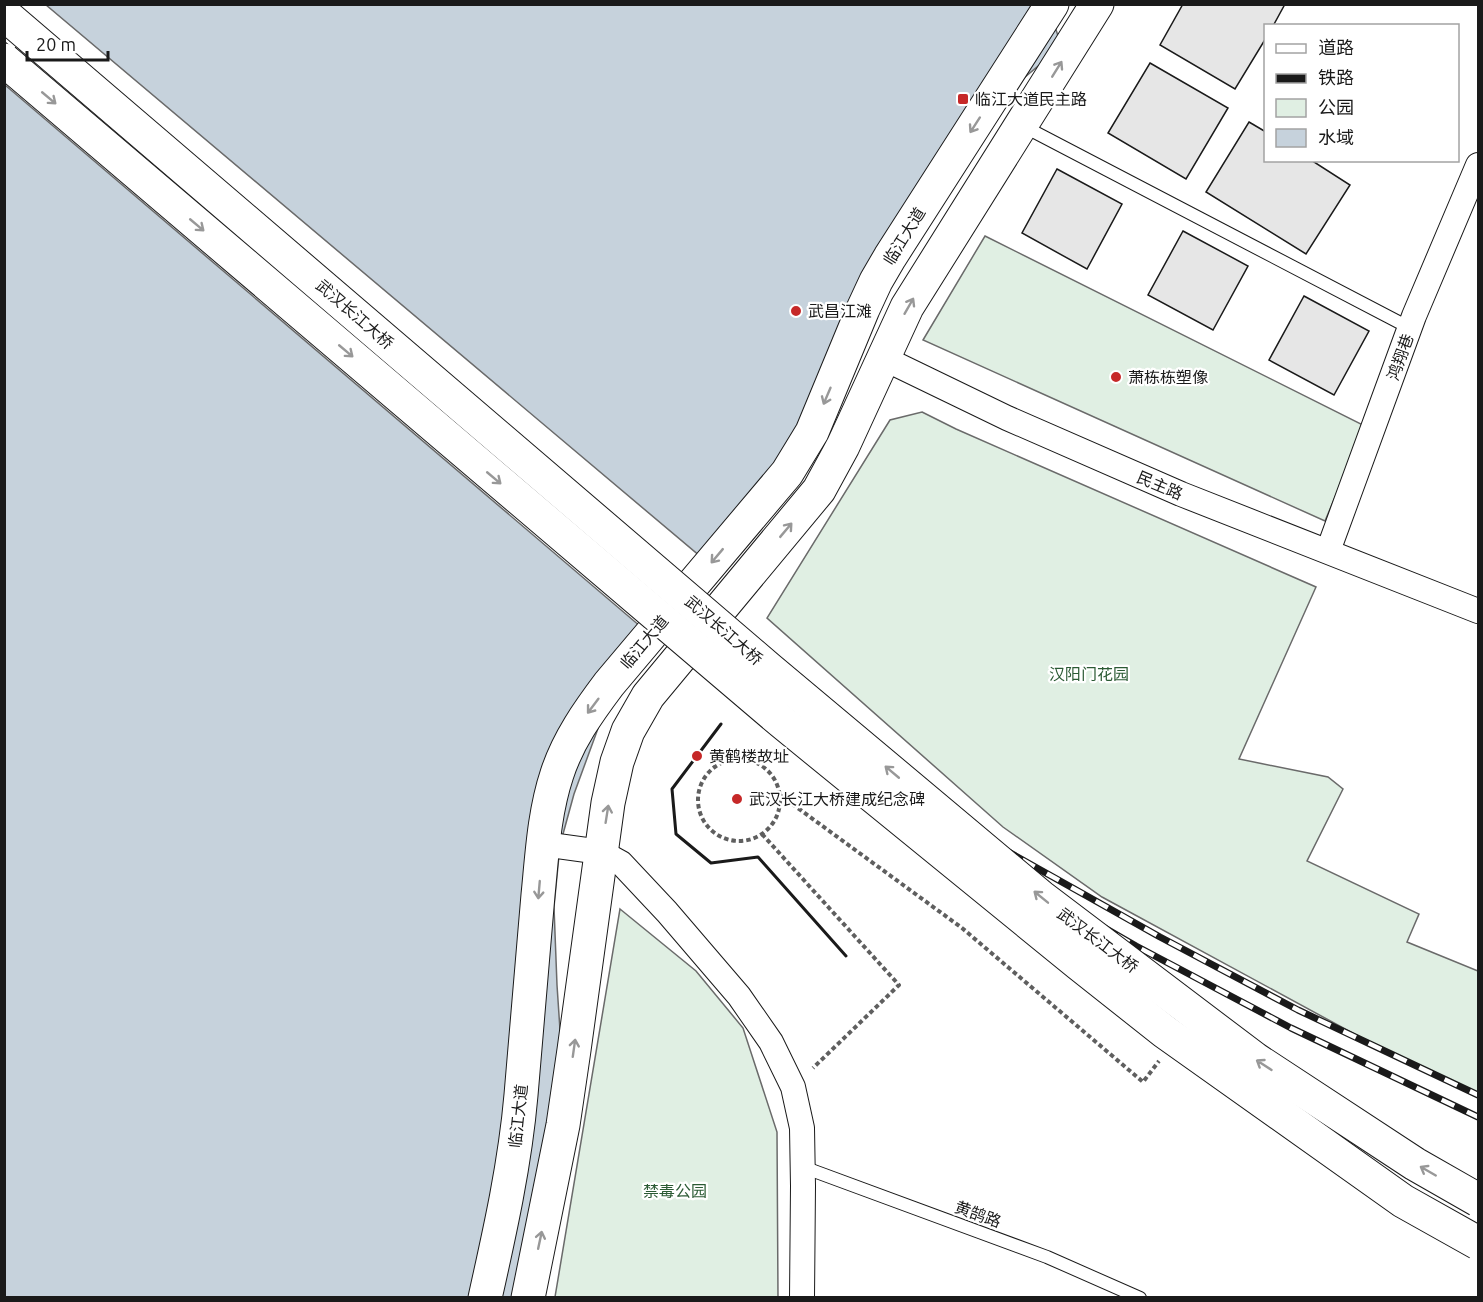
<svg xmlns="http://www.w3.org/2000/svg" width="1483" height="1302" font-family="Ubuntu,'Noto Sans SC',sans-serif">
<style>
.green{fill:#e0efe3;stroke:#6a6a6a;stroke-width:1.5}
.water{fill:#c6d2dc;stroke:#6a6a6a;stroke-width:1.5}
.pier{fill:#fff;stroke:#6a6a6a;stroke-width:1.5}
.building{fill:#e6e6e6;stroke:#1a1a1a;stroke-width:1.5}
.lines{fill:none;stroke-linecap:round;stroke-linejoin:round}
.lane-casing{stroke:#1a1a1a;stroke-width:14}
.street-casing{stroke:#1a1a1a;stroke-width:26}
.secondary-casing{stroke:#1a1a1a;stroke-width:35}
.path{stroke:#5f5f5f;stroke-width:4;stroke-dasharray:4.5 3;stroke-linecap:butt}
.lane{stroke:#fff;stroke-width:12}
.street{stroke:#fff;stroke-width:24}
.secondary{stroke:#fff;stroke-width:33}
.rail-casing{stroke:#1a1a1a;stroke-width:7}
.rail{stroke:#fff;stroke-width:4.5;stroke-dasharray:14;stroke-linecap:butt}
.highway-bridge-casing{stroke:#1a1a1a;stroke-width:35;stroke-linecap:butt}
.highway-bridge{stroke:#fff;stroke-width:33}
.wall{stroke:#1a1a1a;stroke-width:3}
.oneway{stroke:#989898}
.poi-dot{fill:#c62828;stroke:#fff;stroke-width:2}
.labels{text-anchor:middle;stroke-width:4.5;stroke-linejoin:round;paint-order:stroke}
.poi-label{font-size:16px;fill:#1a1a1a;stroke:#fff;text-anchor:start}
.street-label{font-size:16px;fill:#1a1a1a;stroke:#fff}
.park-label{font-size:16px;fill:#2b5a34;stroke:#fff}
</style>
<rect width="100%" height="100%" fill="#fff"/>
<!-- green -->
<g class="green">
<path d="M985,236L1365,426L1325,521L923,340Z"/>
<path d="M922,412L956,429L1316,587L1239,759L1328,777L1343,789L1307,861L1419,914L1407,942L1478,971V1096L1371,1043L1102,897L1003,827L767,618L890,420Z"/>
<path d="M620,909L696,971L743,1028L777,1132L778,1297H555Z"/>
</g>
<!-- water -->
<path class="water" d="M5,5H1048L1059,39L1049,57L1007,92L813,407L600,723L574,794L560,845L554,907L557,985L562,1060L523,1297L5,1298Z"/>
<!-- pier -->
<path class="pier" d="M5,5H46L714,568L661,644L5,85Z"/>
<!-- building -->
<g class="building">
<path d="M1183,4H1285L1273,26H1266V38L1235,89L1160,45Z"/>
<path d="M1150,63L1228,108L1186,179L1108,133Z"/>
<path d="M1249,122L1266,132V160H1311L1350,185L1306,254L1206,192Z"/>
<path d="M1057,169L1122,204L1087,269L1022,233Z"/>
<path d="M1183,231L1248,266L1213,330L1148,295Z"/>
<path d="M1304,296L1369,331L1334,395L1269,360Z"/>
</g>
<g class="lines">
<!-- lane casing -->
<g class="lane-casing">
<g id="lane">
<path d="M1023,126L1410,328"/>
<path d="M803,1167L1047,1257L1140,1298"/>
</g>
</g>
<!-- street casing -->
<g class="street-casing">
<g id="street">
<path d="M883,358L1007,418L1181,494L1478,611"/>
<path d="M1328,551L1414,316L1478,165"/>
<path d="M543,844L601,852L621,863L667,912L739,996L771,1042L793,1087L802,1128L803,1186L802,1298"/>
</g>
</g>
<!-- secondary casing -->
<g class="secondary-casing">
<g id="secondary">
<path d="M485,1298C500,1231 515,1164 521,1095C527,1029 532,962 538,895C542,855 544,813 557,774C568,740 588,712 609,684L787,473L812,432L863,309L876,281L890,257L1052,4"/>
<path d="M528,1298L563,1125L574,1050L608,803L617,762L628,731L648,696L819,490L843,446L907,307L1097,4"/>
</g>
</g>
<!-- path -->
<g class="path">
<circle cx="739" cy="800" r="41"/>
<path d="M780,795L962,928L1143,1082L1159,1061"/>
<path d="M762,834L899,985L813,1068"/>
</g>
<!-- lane -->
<use href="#lane" class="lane"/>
<!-- street -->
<use href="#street" class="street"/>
<!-- secondary -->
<use href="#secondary" class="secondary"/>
<!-- rail casing -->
<g class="rail-casing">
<g id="rail">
<path d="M4,29L705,628L811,717L881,771L915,796L964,827L1160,937L1298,1010L1478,1095"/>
<path d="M4,45L771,700L839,757L910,810L968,848L1070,908L1136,946L1291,1028L1478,1117"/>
</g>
</g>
<!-- rail -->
<use href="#rail" class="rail"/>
<!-- highway-bridge casing -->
<g class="highway-bridge-casing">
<g id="highway-bridge">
<path d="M4,14L769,669L1041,897L1255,1059L1415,1164L1478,1200"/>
<path d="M4,60L782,722L1079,964L1165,1032L1403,1201L1478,1243"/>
</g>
</g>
<!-- highway-bridge -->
<use href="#highway-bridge" class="highway-bridge"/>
<!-- wall -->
<path class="wall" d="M721,724L672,789L676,834L711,863L758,857L846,956"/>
</g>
<!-- one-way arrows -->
<defs><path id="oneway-shaft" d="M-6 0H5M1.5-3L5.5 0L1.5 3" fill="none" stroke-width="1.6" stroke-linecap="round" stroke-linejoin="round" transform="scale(1.5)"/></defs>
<g class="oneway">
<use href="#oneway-shaft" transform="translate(1057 69) rotate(-58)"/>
<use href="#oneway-shaft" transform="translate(49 98) rotate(40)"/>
<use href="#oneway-shaft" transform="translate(975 125) rotate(123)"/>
<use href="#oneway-shaft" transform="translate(197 225) rotate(40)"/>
<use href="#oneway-shaft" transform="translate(909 306) rotate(-60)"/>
<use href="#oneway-shaft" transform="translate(346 351) rotate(40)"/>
<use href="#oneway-shaft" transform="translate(827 396) rotate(113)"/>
<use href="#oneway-shaft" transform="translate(494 478) rotate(40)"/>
<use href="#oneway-shaft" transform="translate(786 530) rotate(-50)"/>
<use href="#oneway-shaft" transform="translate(717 556) rotate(130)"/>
<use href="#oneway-shaft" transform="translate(593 706) rotate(127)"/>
<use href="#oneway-shaft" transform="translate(892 772) rotate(-140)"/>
<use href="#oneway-shaft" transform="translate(607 814) rotate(-81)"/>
<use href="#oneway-shaft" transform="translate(539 890) rotate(95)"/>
<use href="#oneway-shaft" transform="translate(1041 897) rotate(-141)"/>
<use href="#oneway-shaft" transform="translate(574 1048) rotate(-82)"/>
<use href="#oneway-shaft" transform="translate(1264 1065) rotate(-147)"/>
<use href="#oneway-shaft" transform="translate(1428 1171) rotate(-150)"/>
<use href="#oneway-shaft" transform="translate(540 1240) rotate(-78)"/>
</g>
<!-- markers -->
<g class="poi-dot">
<rect x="957" y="93" width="12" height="12" rx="3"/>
<circle cx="796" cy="311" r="6"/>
<circle cx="1116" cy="377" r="6"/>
<circle cx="697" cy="756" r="6"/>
<circle cx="737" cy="799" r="6"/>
</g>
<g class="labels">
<!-- poi labels -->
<g class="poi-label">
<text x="975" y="105">临江大道民主路</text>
<text x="808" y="317">武昌江滩</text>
<text x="1128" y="383">萧栋栋塑像</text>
<text x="709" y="762">黄鹤楼故址</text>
<text x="749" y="805">武汉长江大桥建成纪念碑</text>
</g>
<!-- street labels -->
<g class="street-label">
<text transform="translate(904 236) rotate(-58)" y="6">临江大道</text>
<text transform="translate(355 314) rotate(41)" y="6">武汉长江大桥</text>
<text transform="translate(1400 357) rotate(-70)" y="6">鸿翔巷</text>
<text transform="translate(1160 485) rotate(23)" y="6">民主路</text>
<text transform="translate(724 630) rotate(41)" y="6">武汉长江大桥</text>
<text transform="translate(644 642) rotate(-50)" y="6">临江大道</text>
<text transform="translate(1098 940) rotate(37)" y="6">武汉长江大桥</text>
<text transform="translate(518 1116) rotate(-84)" y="6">临江大道</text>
<text transform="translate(978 1214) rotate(20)" y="6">黄鹄路</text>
</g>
<!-- park labels -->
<g class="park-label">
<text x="1089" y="680">汉阳门花园</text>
<text x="675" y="1197">禁毒公园</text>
</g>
</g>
<!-- border -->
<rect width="1483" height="1302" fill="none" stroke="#1a1a1a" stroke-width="12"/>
<!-- legend -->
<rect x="1264" y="24" width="195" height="138" fill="#ffffff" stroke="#a3a3a3" stroke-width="1.5"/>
<rect x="1276" y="44" width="30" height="9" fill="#ffffff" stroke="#a3a3a3" stroke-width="1.5"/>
<text x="1318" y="54" font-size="18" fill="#1a1a1a">道路</text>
<rect x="1276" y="74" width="30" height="9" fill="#1a1a1a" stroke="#a3a3a3" stroke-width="1.5"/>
<text x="1318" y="84" font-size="18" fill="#1a1a1a">铁路</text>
<rect x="1276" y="99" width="30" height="18" fill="#e0efe3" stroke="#a3a3a3" stroke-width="1.5"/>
<text x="1318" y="114" font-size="18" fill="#1a1a1a">公园</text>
<rect x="1276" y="129" width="30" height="18" fill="#c6d2dc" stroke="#a3a3a3" stroke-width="1.5"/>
<text x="1318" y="144" font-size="18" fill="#1a1a1a">水域</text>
<!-- scale -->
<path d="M27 51v9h81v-9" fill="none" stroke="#1a1a1a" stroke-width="3"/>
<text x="36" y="51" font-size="18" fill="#1a1a1a" stroke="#ffffff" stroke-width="4.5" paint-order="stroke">20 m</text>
</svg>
